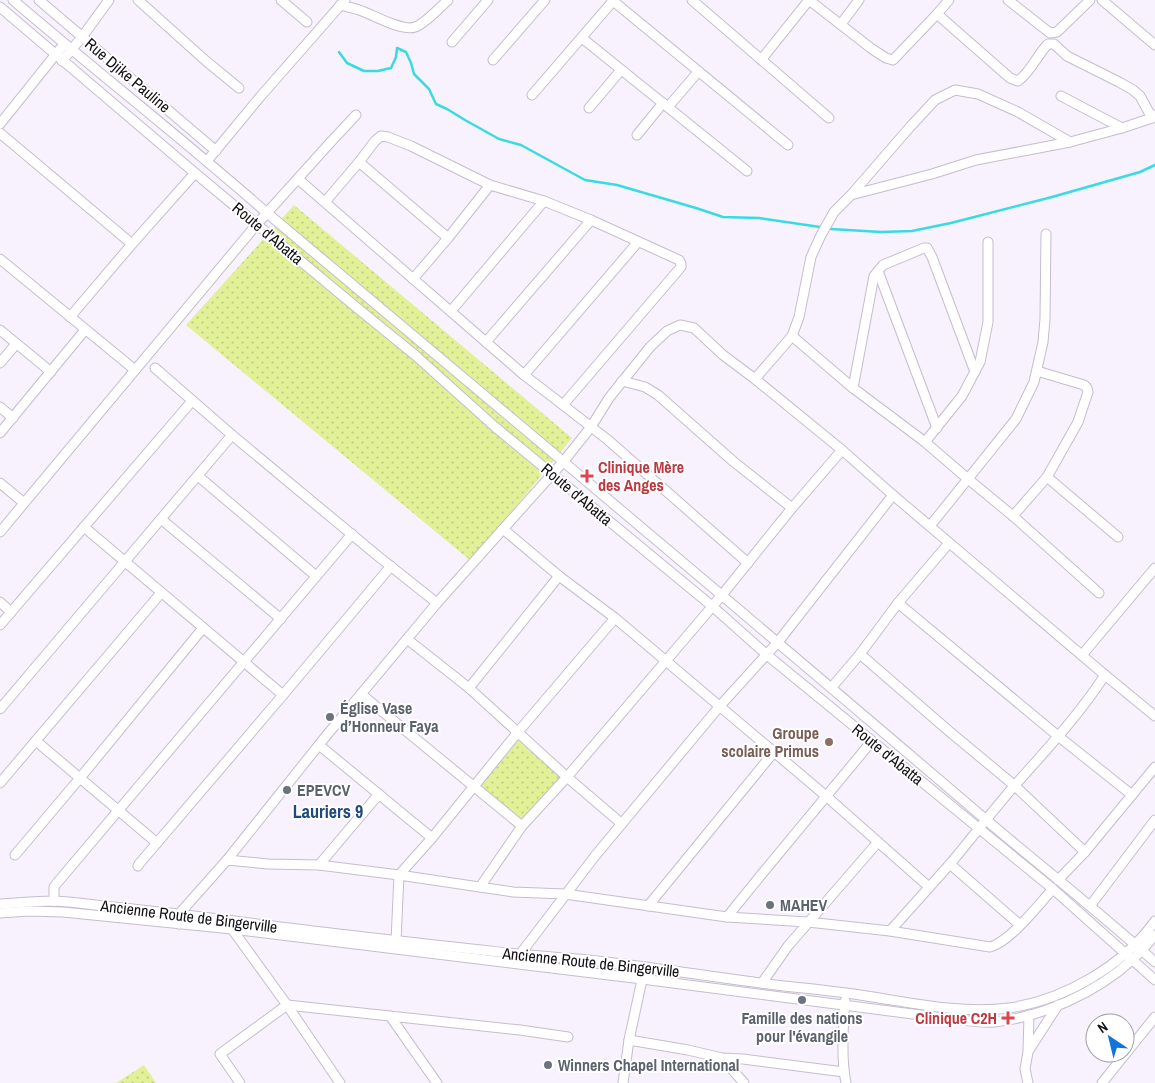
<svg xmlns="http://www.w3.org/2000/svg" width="1155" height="1083" font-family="'Archivo Narrow',sans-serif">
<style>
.grass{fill:url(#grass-dots)}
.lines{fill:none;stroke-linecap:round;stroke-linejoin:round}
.stream{stroke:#39dbe3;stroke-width:2.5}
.minor-casing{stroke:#c5bdcf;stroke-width:11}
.minor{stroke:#fff;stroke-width:9}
.health-dot{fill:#e0444e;stroke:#fff;stroke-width:2}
.worship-dot{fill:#6b7280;stroke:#fff;stroke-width:2}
.education-dot{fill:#8d6e63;stroke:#fff;stroke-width:2}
.labels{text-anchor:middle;stroke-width:4;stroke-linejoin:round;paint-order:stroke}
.street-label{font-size:16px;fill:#131016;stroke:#fff}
.health-label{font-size:16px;font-weight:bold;fill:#be3a42;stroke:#fff;text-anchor:start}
.worship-label{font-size:16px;font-weight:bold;fill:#5b616d;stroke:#fff;text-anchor:start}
.education-label{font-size:16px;font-weight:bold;fill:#785e54;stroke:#fff;text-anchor:end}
.neighbourhood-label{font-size:18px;font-weight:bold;fill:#204a7e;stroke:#fff}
</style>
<defs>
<pattern id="grass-dots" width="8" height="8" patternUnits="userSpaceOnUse" patternTransform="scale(1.25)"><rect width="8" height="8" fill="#e2f097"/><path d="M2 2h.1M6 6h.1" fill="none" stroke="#c1cd81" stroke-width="1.8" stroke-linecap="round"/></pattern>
</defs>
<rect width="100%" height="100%" fill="#f7f2fd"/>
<!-- grass -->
<g class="grass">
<path d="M294,205L572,438L471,561L186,325Z"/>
<path d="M520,734L563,775L522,823L477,786Z"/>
<path d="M144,1065L156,1083H116Z"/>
</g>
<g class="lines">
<!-- stream -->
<g class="stream">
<path d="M339,52L347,63L364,71H378L391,68L396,57L397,48L406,52L411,63L414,74L429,89L436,104L447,109L465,120L499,139L521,145L585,180L617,185L696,208L723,217L759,218L820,227"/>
<path d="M831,229L881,232L912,231L951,223L1052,197L1140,172L1155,165"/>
</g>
<!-- minor casing -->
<g class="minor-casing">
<g id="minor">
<path d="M13,0C97,72 184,140 267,213C507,414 747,615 985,819C1042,867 1100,913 1155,962"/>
<path d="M39,0L216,151"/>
<path d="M138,0L206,61L239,88"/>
<path d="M281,0L307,22"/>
<path d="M612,0L788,145"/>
<path d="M692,0L829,118"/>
<path d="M809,0L872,49L886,58L893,60L937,14L949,0"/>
<path d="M1008,0L1050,33L1057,32L1090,0"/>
<path d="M1102,0L1155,45"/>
<path d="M340,5C347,7 353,8 359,10C372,14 402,32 415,27C425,24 440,7 448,0"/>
<path d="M0,7L195,173L356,307L415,355L494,426L712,606L767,655L1053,889L1155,980"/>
<path d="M937,14L1010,78L1018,81C1031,72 1037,55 1048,44H1054L1067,56L1119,82L1133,90L1140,96L1152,118"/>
<path d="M841,24L859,0"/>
<path d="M582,38L747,171"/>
<path d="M452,42L488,0"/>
<path d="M493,60L545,0"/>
<path d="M761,60L809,0"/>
<path d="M62,61L82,37L109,0"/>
<path d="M532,95L613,1"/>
<path d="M1061,96L1122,128"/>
<path d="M668,107L698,72"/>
<path d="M589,108L621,70"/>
<path d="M0,124L64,44"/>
<path d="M0,133L132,244"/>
<path d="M637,135L663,103"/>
<path d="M207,161L260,97L345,0"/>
<path d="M359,162L448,238"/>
<path d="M298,179L524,375L563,405L681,267V264L679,260L591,220L544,201L490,185L411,146L388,137L381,136L375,141L359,162L325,202"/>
<path d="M851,195L910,127L935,100L955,90L978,94L1018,112L1070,142"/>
<path d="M0,259L135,370"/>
<path d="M878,271L937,428"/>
<path d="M413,279L448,238L490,185"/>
<path d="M451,311L544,201"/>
<path d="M70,317L132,244L195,173"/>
<path d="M0,330L51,372"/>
<path d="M792,336L853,388L925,442L968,479L1013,516L1099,593"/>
<path d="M486,342L591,220"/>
<path d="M0,363L16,344"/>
<path d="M155,368L232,435L379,557L437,603"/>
<path d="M524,375L638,242"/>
<path d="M755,379L792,336L799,317L811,257L821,235L834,212L851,195L932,174L976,160L1070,142L1122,128L1152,118L1155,115"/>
<path d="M622,381L645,387L658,395L734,462L792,508"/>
<path d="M853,388L874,276L883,265L924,248H927L932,257L975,372"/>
<path d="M563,405L608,440L748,563"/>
<path d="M0,407L13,418"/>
<path d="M0,433L85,330"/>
<path d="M925,442L962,396L980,362L988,322V242"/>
<path d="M198,476L316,576"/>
<path d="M1047,477L1118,537"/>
<path d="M0,483L24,503"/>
<path d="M1013,516L1047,477L1078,422L1088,392L1087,388L1084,385L1037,371"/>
<path d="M161,519L281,619"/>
<path d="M930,526L1016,419L1034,382L1043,342L1045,319L1046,234"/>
<path d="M84,527L283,695"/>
<path d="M503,529L559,576L615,618L774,752L648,906"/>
<path d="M0,532L257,224L328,145L356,115"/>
<path d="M0,602L11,612"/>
<path d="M898,603L949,543"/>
<path d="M0,625L192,401"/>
<path d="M407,639L469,688L567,777L622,824"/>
<path d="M860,654L950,732L1015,786L1085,852"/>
<path d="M1082,655L1155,568"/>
<path d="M832,687L860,654L898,603L1058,736L1132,795"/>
<path d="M469,688L559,576"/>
<path d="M361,694L522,826"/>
<path d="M0,709C77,617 155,527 232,435"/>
<path d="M36,741L157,843"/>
<path d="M319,745L432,838"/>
<path d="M774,752L826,796L929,887"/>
<path d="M0,783L161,593"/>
<path d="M15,855L80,778L203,628"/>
<path d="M227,860L268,864L319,865L399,875L513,892L565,894L727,917L808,922L890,931L990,947C1011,941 1038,905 1053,889"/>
<path d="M950,864C972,838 993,810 1016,784C1047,749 1079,715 1105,675"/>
<path d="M319,865L379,794"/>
<path d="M138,866L139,864L283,695L391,566"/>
<path d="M1058,880L1085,852L1155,767"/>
<path d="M480,887L522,826L567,777L722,595L792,508L842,450"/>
<path d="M54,901V887L57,883L352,534"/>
<path d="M0,904C18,903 36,901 54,901C74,902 94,905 113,907C175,913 236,921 297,929C370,938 444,946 517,954C547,957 577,958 606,962C666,969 725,979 784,986C814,989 843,992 873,997C917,1004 965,1014 1009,1008C1064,1000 1123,966 1155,921"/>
<path d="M1090,906L1155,820"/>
<path d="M0,913L29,911L63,912L232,929L642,979L959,1020C971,1021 983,1023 994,1022C1042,1017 1096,993 1132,960C1140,953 1148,943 1155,935"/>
<path d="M727,917L761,875L872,741"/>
<path d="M179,924V914L227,860L326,736L437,603L563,462L591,427L609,398L650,347L667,331L680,325L694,328L723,355L755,379L842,450L893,495L1105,675L1155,716"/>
<path d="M232,929L287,1005L340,1083"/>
<path d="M890,931L950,864L1020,925"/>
<path d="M396,941L399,875L432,838L518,732L615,618"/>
<path d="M518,957L595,856L719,707L778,642L893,495"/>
<path d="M762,983L788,946L878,842"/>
<path d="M845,1001C843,1025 841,1059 846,1083"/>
<path d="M390,1016L437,1083"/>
<path d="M629,1040L688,1050L722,1058L743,1059L844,1072"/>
<path d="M1029,1050L1058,1005"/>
<path d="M722,1058L744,1083"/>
<path d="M240,1083L220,1054L287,1005L520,1030L568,1037"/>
<path d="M623,1083L629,1040L643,975"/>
<path d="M1028,1083L1025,1069L1028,1052L1029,1015"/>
<path d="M1102,1083L1155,1017"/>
</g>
</g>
<!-- minor -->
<use href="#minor" class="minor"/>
</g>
<!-- markers -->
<g class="health-dot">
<path d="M584.5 468.5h5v5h5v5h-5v5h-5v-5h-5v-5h5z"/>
<path d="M1005.5 1010.5h5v5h5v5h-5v5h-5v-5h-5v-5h5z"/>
</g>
<g class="worship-dot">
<circle cx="330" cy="717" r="5"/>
<circle cx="287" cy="790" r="5"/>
<circle cx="770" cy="905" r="5"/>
<circle cx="802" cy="1000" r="5"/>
<circle cx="548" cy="1065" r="5"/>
</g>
<circle class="education-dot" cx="829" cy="742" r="5"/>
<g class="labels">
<!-- street labels -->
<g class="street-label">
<text transform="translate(128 75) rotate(40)" y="6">Rue Djike Pauline</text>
<text transform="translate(268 233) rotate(40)" y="6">Route d'Abatta</text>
<text transform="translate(577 494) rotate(40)" y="6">Route d'Abatta</text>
<text transform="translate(888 754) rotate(39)" y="6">Route d'Abatta</text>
<text transform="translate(189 916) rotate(7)" y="6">Ancienne Route de Bingerville</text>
<text transform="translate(591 962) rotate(6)" y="6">Ancienne Route de Bingerville</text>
</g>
<!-- health labels -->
<g class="health-label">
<text x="598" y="473">Clinique Mère<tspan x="598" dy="18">des Anges</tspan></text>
<text x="997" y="1024" text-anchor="end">Clinique C2H</text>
</g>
<!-- worship labels -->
<g class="worship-label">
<text x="340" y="714">Église Vase<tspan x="340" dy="18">d’Honneur Faya</tspan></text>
<text x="297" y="796">EPEVCV</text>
<text x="780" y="911">MAHEV</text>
<text x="802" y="1024" text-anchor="middle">Famille des nations<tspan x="802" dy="18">pour l'évangile</tspan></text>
<text x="558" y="1071">Winners Chapel International</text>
</g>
<!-- education labels -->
<g class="education-label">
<text x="819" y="739">Groupe<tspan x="819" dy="18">scolaire Primus</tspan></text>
</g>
<!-- neighbourhood labels -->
<g class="neighbourhood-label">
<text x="328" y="818">Lauriers 9</text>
</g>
</g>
<!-- north arrow -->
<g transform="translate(1110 1038) rotate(325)"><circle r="24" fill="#ffffff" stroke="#a19fa2"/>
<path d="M0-4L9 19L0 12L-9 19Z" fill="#1273db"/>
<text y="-8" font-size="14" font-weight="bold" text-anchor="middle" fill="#131016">N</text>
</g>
</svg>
